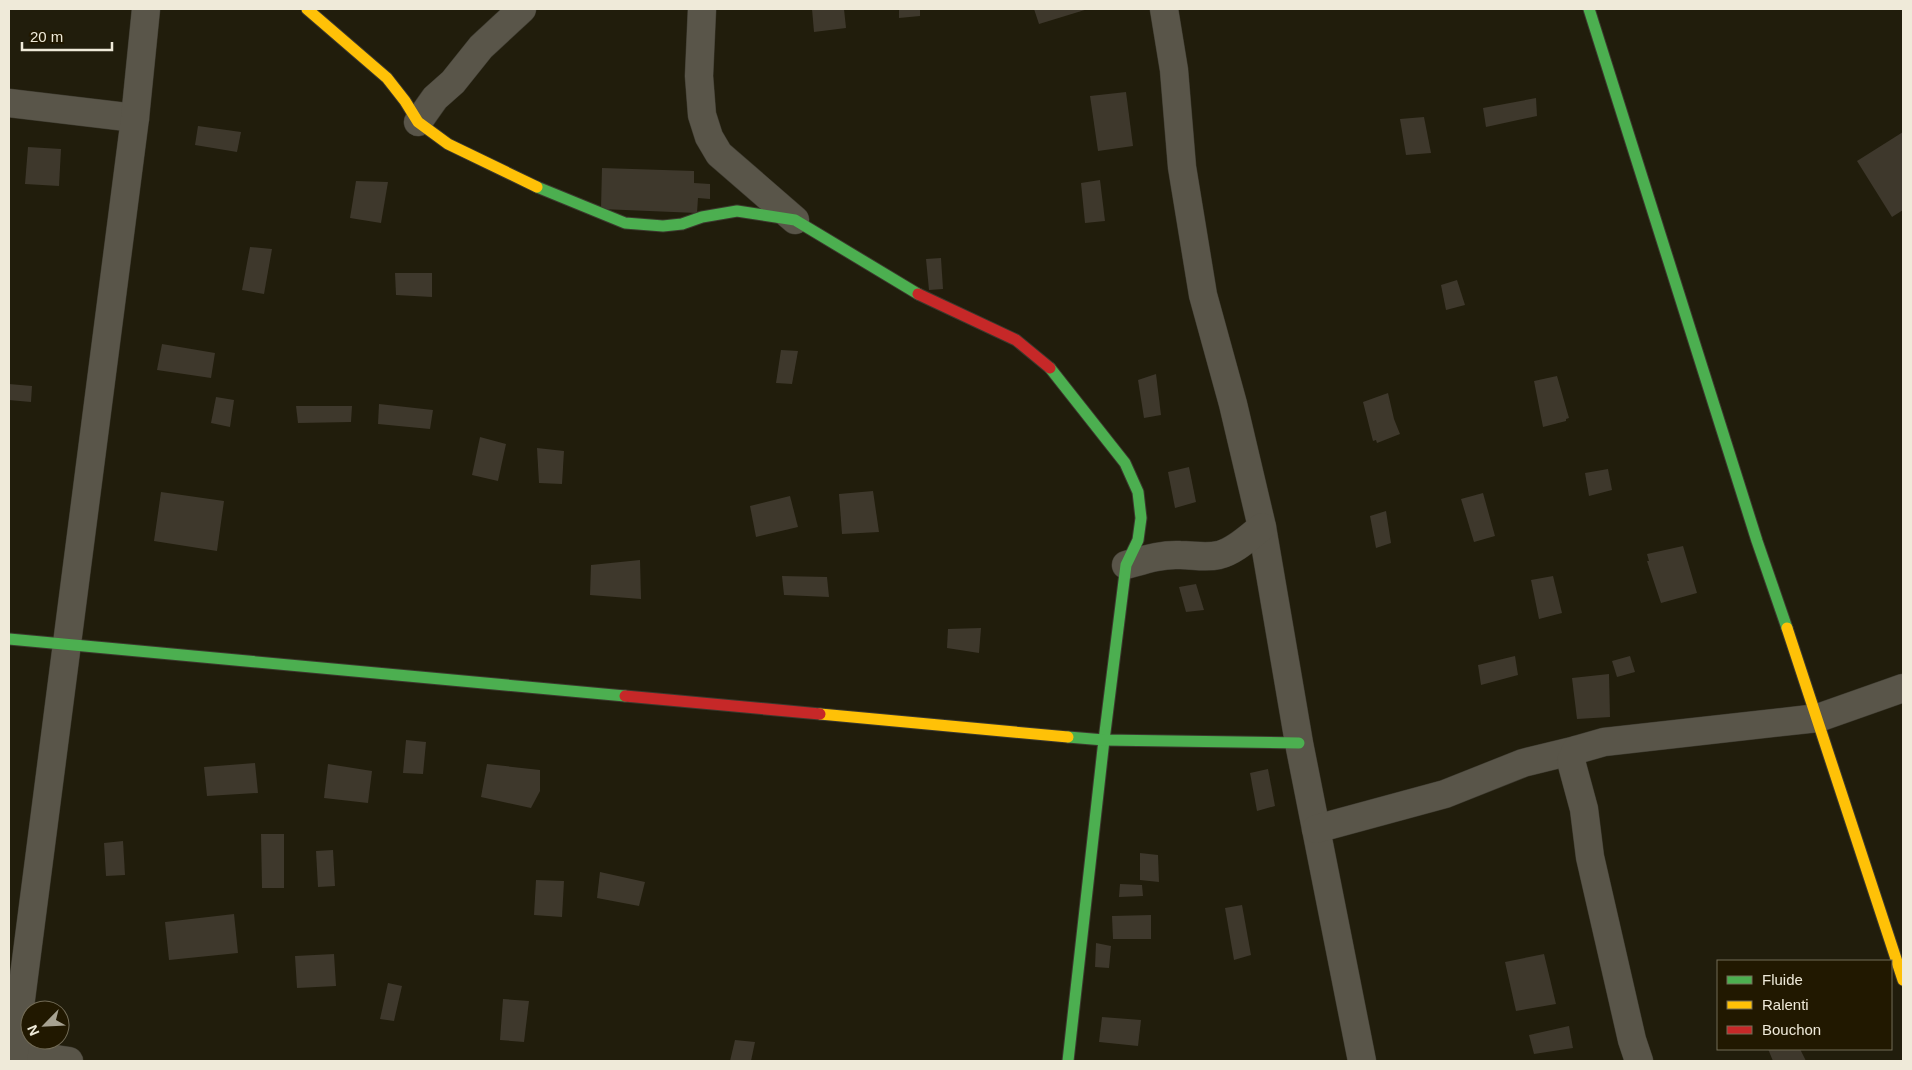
<svg xmlns="http://www.w3.org/2000/svg" width="1912" height="1070" font-family="Arial,sans-serif">
<style>
.building{fill:#3e382c}
.lines{fill:none;stroke-linecap:round;stroke-linejoin:round}
.street-casing{stroke:#3c392e;stroke-width:29}
.fast-casing{stroke:#3c392e;stroke-width:13}
.slow-casing{stroke:#3c392e;stroke-width:13}
.jam-casing{stroke:#3c392e;stroke-width:13}
.street{stroke:#595549;stroke-width:28}
.fast{stroke:#4caf50;stroke-width:11}
.slow{stroke:#ffc107;stroke-width:11}
.jam{stroke:#c62828;stroke-width:11}
</style>
<rect width="100%" height="100%" fill="#211d0c"/>
<!-- building -->
<g class="building">
<path d="M812,9H844L846,28L814,32Z"/>
<path d="M899,9H920V16L899,18Z"/>
<path d="M1034,9H1088L1039,24Z"/>
<path d="M1126,92L1133,146L1098,151L1090,96Z"/>
<path d="M1536,98L1537,116L1486,127L1483,108Z"/>
<path d="M1424,117L1431,153L1406,155L1400,119Z"/>
<path d="M198,126L241,132L237,152L195,145Z"/>
<path d="M1903,132V210L1892,217L1857,161Z"/>
<path d="M28,147L61,149L59,186L25,184Z"/>
<path d="M602,168L694,171V183L710,184V199L698,198L697,213L601,209Z"/>
<path d="M1100,180L1105,221L1085,223L1081,183Z"/>
<path d="M356,181L388,182L381,223L350,218Z"/>
<path d="M250,247L272,249L264,294L242,290Z"/>
<path d="M941,258L943,289L929,290L926,259Z"/>
<path d="M395,273H432V297L396,295Z"/>
<path d="M1457,280L1465,305L1446,310L1441,285Z"/>
<path d="M162,344L215,353L211,378L157,370Z"/>
<path d="M781,350L798,351L792,384L776,383Z"/>
<path d="M1156,374L1161,415L1144,418L1138,380Z"/>
<path d="M1557,376L1569,418L1566,419V421L1543,427L1534,381Z"/>
<path d="M9,384L32,386L31,402L9,400Z"/>
<path d="M1388,393L1394,419L1400,434L1377,443L1376,440L1373,441L1363,402Z"/>
<path d="M216,397L234,400L230,427L211,423Z"/>
<path d="M379,404L433,410L430,429L378,424Z"/>
<path d="M296,406H352L351,422L298,423Z"/>
<path d="M480,437L506,444L498,481L472,475Z"/>
<path d="M537,448L564,451L562,484L539,483Z"/>
<path d="M1189,467L1196,502L1175,508L1168,472Z"/>
<path d="M1608,469L1612,490L1589,496L1585,473Z"/>
<path d="M873,491L879,532L842,534L839,494Z"/>
<path d="M161,492L224,501L217,551L154,541Z"/>
<path d="M1483,493L1495,536L1474,542L1461,499Z"/>
<path d="M790,496L798,527L756,537L750,506Z"/>
<path d="M1386,511L1391,543L1376,548L1370,516Z"/>
<path d="M1683,546L1697,593L1661,603L1647,561H1649L1647,554Z"/>
<path d="M640,560L641,599L590,595L591,565Z"/>
<path d="M782,576L827,577L829,597L784,595Z"/>
<path d="M1553,576L1562,613L1539,619L1531,580Z"/>
<path d="M1196,584L1204,610L1186,612L1179,587Z"/>
<path d="M981,628L979,653L947,648L948,629Z"/>
<path d="M1515,656L1518,675L1481,685L1478,665Z"/>
<path d="M1630,656L1635,672L1617,677L1612,661Z"/>
<path d="M1609,674L1610,717L1577,719L1572,678Z"/>
<path d="M406,740L426,742L423,774L403,773Z"/>
<path d="M255,763L258,793L207,796L204,767Z"/>
<path d="M328,764L372,771L368,803L324,798Z"/>
<path d="M487,764L540,770V791L531,808L481,797Z"/>
<path d="M1268,769L1275,806L1257,811L1250,773Z"/>
<path d="M261,834H284V888H262Z"/>
<path d="M123,841L125,875L106,876L104,843Z"/>
<path d="M333,850L335,886L318,887L316,851Z"/>
<path d="M1140,853L1158,855L1159,882L1140,880Z"/>
<path d="M600,872L645,882L639,906L597,898Z"/>
<path d="M536,880L564,881L562,917L534,915Z"/>
<path d="M1120,884L1142,885L1143,896L1119,897Z"/>
<path d="M1242,905L1251,955L1234,960L1225,908Z"/>
<path d="M234,914L238,953L169,960L165,922Z"/>
<path d="M1151,915V939H1113L1112,916Z"/>
<path d="M1096,943L1111,946L1109,968L1095,967Z"/>
<path d="M334,954L336,986L297,988L295,956Z"/>
<path d="M1544,954L1556,1004L1516,1011L1505,962Z"/>
<path d="M388,983L402,986L394,1021L380,1019Z"/>
<path d="M503,999L529,1001L524,1042L500,1040Z"/>
<path d="M1102,1017L1141,1020L1138,1046L1099,1042Z"/>
<path d="M1569,1026L1573,1048L1534,1054L1529,1035Z"/>
<path d="M735,1040L755,1042L751,1061H730Z"/>
<path d="M1768,1049H1800L1806,1061H1773Z"/>
</g>
<g class="lines">
<!-- street casing -->
<g class="street-casing">
<g id="street">
<path d="M702,9L699,76L702,115L709,137L719,154L795,220"/>
<path d="M1164,9L1174,70L1182,167L1203,295L1233,404L1262,527L1299,743L1362,1061"/>
<path d="M9,103L135,118"/>
<path d="M418,122L435,98L453,82L481,47L522,9"/>
<path d="M1126,565C1144,560 1161,554 1180,555C1194,555 1205,558 1219,555C1235,551 1249,537 1262,527"/>
<path d="M1316,829L1445,794L1523,763L1576,750"/>
<path d="M9,1052L69,1061"/>
<path d="M13,1061L135,118L146,9"/>
<path d="M1639,1061L1632,1040L1590,857L1584,809L1571,761L1576,750L1604,742L1818,718L1903,688"/>
</g>
</g>
<!-- fast casing -->
<g class="fast-casing">
<g id="fast">
<path d="M1589,9L1757,541L1787,628"/>
<path d="M537,187L625,223L663,226L682,224L702,217L737,211L795,220L918,294"/>
<path d="M1050,368L1125,463L1138,492L1141,518L1138,540L1126,565L1104,740L1068,1061"/>
<path d="M9,639L625,696"/>
<path d="M1068,737L1104,740L1299,743"/>
</g>
</g>
<!-- slow casing -->
<g class="slow-casing">
<g id="slow">
<path d="M307,9L387,78L405,101L418,122L448,144L537,187"/>
<path d="M1787,628L1903,980"/>
<path d="M820,714L1068,737"/>
</g>
</g>
<!-- jam casing -->
<g class="jam-casing">
<g id="jam">
<path d="M918,294L1016,340L1050,368"/>
<path d="M625,696L820,714"/>
</g>
</g>
<!-- street -->
<use href="#street" class="street"/>
<!-- fast -->
<use href="#fast" class="fast"/>
<!-- slow -->
<use href="#slow" class="slow"/>
<!-- jam -->
<use href="#jam" class="jam"/>
</g>
<!-- border -->
<rect width="1912" height="1070" fill="none" stroke="#efead9" stroke-width="20"/>
<!-- legend -->
<rect x="1717" y="960" width="175" height="90" fill="#211800" stroke="#736c57"/>
<rect x="1727" y="976" width="25" height="8" fill="#4caf50" stroke="#736c57"/>
<text x="1762" y="985" font-size="15" fill="#efead9">Fluide</text>
<rect x="1727" y="1001" width="25" height="8" fill="#ffc107" stroke="#736c57"/>
<text x="1762" y="1010" font-size="15" fill="#efead9">Ralenti</text>
<rect x="1727" y="1026" width="25" height="8" fill="#c62828" stroke="#736c57"/>
<text x="1762" y="1035" font-size="15" fill="#efead9">Bouchon</text>
<!-- north arrow -->
<g transform="translate(45 1025) rotate(246)"><circle r="24" fill="#211800" stroke="#736c57"/>
<path d="M0-4L9 19L0 12L-9 19Z" fill="#a7a291"/>
<text y="-8" font-size="14" font-weight="bold" text-anchor="middle" fill="#efead9">N</text>
</g>
<!-- scale -->
<path d="M22 42v8h90v-8" fill="none" stroke="#efead9" stroke-width="2.5"/>
<text x="30" y="42" font-size="15" fill="#efead9" stroke="#211800" stroke-width="4" paint-order="stroke">20 m</text>
</svg>
